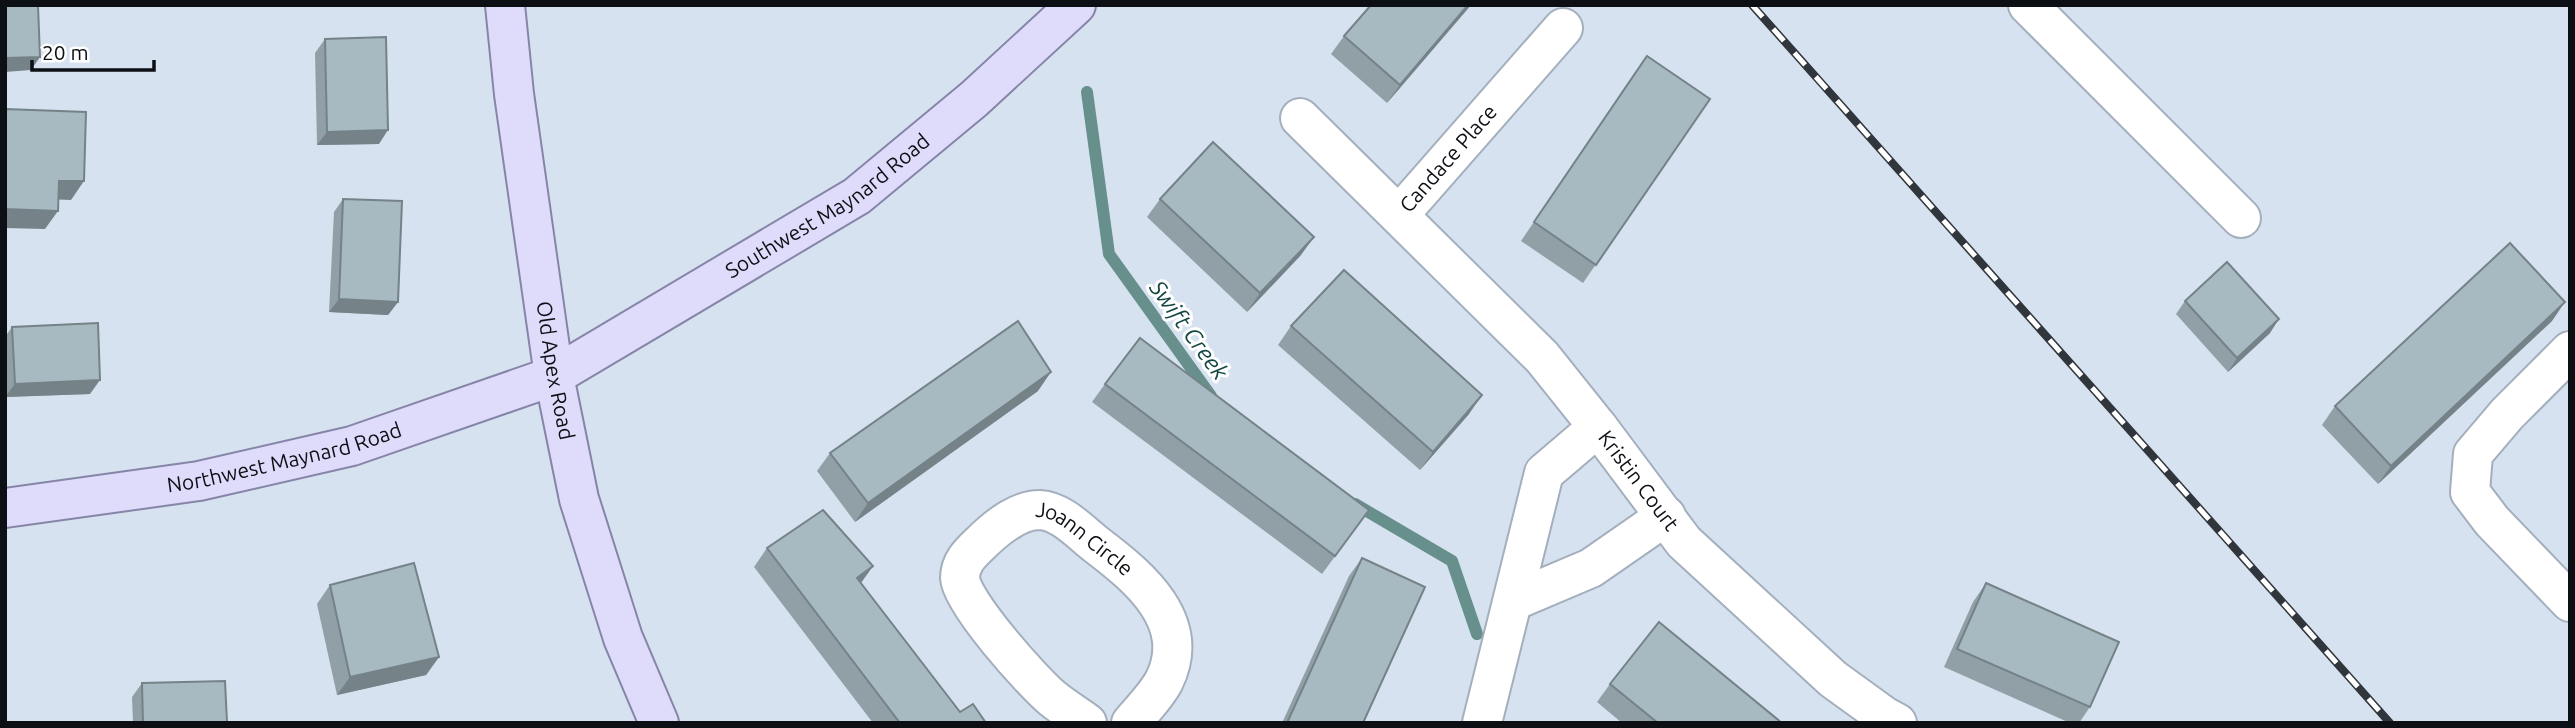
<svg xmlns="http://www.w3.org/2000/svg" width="2575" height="728" font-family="Ubuntu,sans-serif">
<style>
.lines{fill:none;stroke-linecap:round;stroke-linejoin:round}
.stream{stroke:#67908c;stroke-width:12}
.minor-casing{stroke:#a4afbd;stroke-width:42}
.major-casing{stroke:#8685a8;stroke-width:42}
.minor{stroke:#fff;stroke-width:38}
.major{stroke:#dedcfa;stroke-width:38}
.rail-casing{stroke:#31363c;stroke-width:8}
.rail{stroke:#fff;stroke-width:5;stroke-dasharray:16;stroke-linecap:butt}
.wall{fill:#90a0a6}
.shaded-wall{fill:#758287}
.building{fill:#a7bac1;stroke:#758287;stroke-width:2}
.labels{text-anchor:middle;stroke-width:6;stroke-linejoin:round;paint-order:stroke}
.street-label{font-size:21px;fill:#0c0f14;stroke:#fff}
.water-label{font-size:23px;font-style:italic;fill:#134641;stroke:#fff}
</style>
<rect width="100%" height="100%" fill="#d7e2f1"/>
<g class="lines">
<!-- stream -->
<g class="stream">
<path d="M1087,92L1109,254L1211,396"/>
<path d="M1355,504L1452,561L1477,634"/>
</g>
<!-- minor casing -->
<g class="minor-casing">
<g id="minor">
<path d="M2028,5L2241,218"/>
<path id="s1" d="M1300,118L1542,357L1598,427L1684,542L1833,679L1884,716L1897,723"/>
<path id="s2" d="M1399,215L1563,28"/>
<path d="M2570,351L2507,414L2473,454L2470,492L2492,521L2570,602"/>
<path d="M1513,601L1591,568L1666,516"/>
<path id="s3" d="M1087,723C1076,715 1063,707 1052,698C1032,681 961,602 960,578C960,560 974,550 985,539C1000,525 1019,510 1040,510C1062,511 1082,534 1098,546C1140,578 1193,622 1164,681C1156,696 1142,710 1131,723"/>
<path d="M1482,723L1544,473L1598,427"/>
</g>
</g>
<!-- major casing -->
<g class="major-casing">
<g id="major">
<path id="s4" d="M505,5L514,94L554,376L579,499L623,638L659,723"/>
<path id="s5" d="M5,508L199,481L352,446L554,376L857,196L974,99L1076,5"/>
</g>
</g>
<!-- minor -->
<use href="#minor" class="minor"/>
<!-- major -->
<use href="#major" class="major"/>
<!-- rail casing -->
<g class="rail-casing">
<path id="rail" d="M1752,5L2390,723"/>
</g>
<!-- rail -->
<use href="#rail" class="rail"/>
</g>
<!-- wall -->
<g class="wall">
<path d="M1371,5H1471L1387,103L1331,54L1344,36Z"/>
<path d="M325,39L379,144L317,145L315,53Z"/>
<path d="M1647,56L1710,99L1583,283L1521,241Z"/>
<path d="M343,199L398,302L388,315L329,312L334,212Z"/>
<path d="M1160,199L1301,255L1247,312L1147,217Z"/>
<path d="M2185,301L2270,333L2228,372L2176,314Z"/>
<path d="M2552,321L2378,484L2322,425L2335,406Z"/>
<path d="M1291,326L1469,414L1420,470L1278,345Z"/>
<path d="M12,327L90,394L5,397V337Z"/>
<path d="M1105,384L1369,510L1322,574L1092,402Z"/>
<path d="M1038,391L855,522L817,471L830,453Z"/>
<path d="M767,548L873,566L861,583L960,712L986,723H873L754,567Z"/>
<path d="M1362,558L1363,723H1282L1349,576Z"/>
<path d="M1986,583L2090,707L2079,723H2070L1944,667L1973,602Z"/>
<path d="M330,585L439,657L426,675L337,695L317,604Z"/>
<path d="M142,683L227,723H133L132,697Z"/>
<path d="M1610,684L1782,723H1622L1597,702Z"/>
</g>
<!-- shaded-wall -->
<g class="shaded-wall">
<path d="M1468,5H1471L1387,103L1400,85Z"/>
<path d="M40,57L31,70L5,72V58Z"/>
<path d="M388,130L379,144L317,145L327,132Z"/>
<path d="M59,181H84L71,200L46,199Z"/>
<path d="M5,209L58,211L45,229L5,228Z"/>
<path d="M1314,237L1301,255L1247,312L1260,293Z"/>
<path d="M339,299L398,302L388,315L329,312Z"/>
<path d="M2565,302L2552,321L2378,484L2391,466Z"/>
<path d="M2279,319L2270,333L2228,372L2237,358Z"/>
<path d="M1051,372L1038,391L855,522L868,503Z"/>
<path d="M100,380L90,394L5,397L15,384Z"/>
<path d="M1482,395L1469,414L1420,470L1433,452Z"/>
<path d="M873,566L860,584L857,578Z"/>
<path d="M439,657L426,675L337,695L350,677Z"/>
</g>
<!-- building -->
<g class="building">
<path d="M5,5H38L40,57L5,58Z"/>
<path d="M1371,5H1468L1400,85L1344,36Z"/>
<path d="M386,37L388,130L327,132L325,39Z"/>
<path d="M1647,56L1710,99L1596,265L1534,222Z"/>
<path d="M5,109L86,112L84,181H59L58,211L5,209Z"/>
<path d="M1213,142L1314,237L1260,293L1160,199Z"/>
<path d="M343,199L402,201L398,302L339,299Z"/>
<path d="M2510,243L2565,302L2391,466L2335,406Z"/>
<path d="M2227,262L2279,319L2237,358L2185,301Z"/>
<path d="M1344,270L1482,395L1433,452L1291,326Z"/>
<path d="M1018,321L1051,372L868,503L830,453Z"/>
<path d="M98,323L100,380L15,384L12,327Z"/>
<path d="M1140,338L1369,510L1335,556L1105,384Z"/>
<path d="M823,510L873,566L857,578L960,712L973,704L986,723H900L767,548Z"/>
<path d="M1362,558L1425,587L1363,723H1287Z"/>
<path d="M414,563L439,657L350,677L330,585Z"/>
<path d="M1986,583L2119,642L2090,707L1957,649Z"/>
<path d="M1659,622L1782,723H1658L1610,684Z"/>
<path d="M225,681L227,722L143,723L142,683Z"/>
</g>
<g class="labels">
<!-- street labels -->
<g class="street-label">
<text dy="7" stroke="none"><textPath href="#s2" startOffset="75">Candace Place</textPath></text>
<text dy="7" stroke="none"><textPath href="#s5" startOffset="889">Southwest Maynard Road</textPath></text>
<text dy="7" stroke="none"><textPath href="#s4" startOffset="369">Old Apex Road</textPath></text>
<text dy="7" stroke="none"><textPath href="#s5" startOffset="284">Northwest Maynard Road</textPath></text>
<text dy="7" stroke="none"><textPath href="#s1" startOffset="497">Kristin Court</textPath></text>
<text dy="7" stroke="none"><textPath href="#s3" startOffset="360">Joann Circle</textPath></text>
</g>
<!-- water labels -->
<g class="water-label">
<text transform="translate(1189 330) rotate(54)" y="8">Swift Creek</text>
</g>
</g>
<!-- border -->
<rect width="2575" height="728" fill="none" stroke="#0c0f14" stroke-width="14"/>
<!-- scale -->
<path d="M32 60v10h122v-10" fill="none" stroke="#0c0f14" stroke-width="3.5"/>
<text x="42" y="60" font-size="21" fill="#0c0f14" stroke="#ffffff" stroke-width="5" paint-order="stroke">20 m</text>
</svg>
